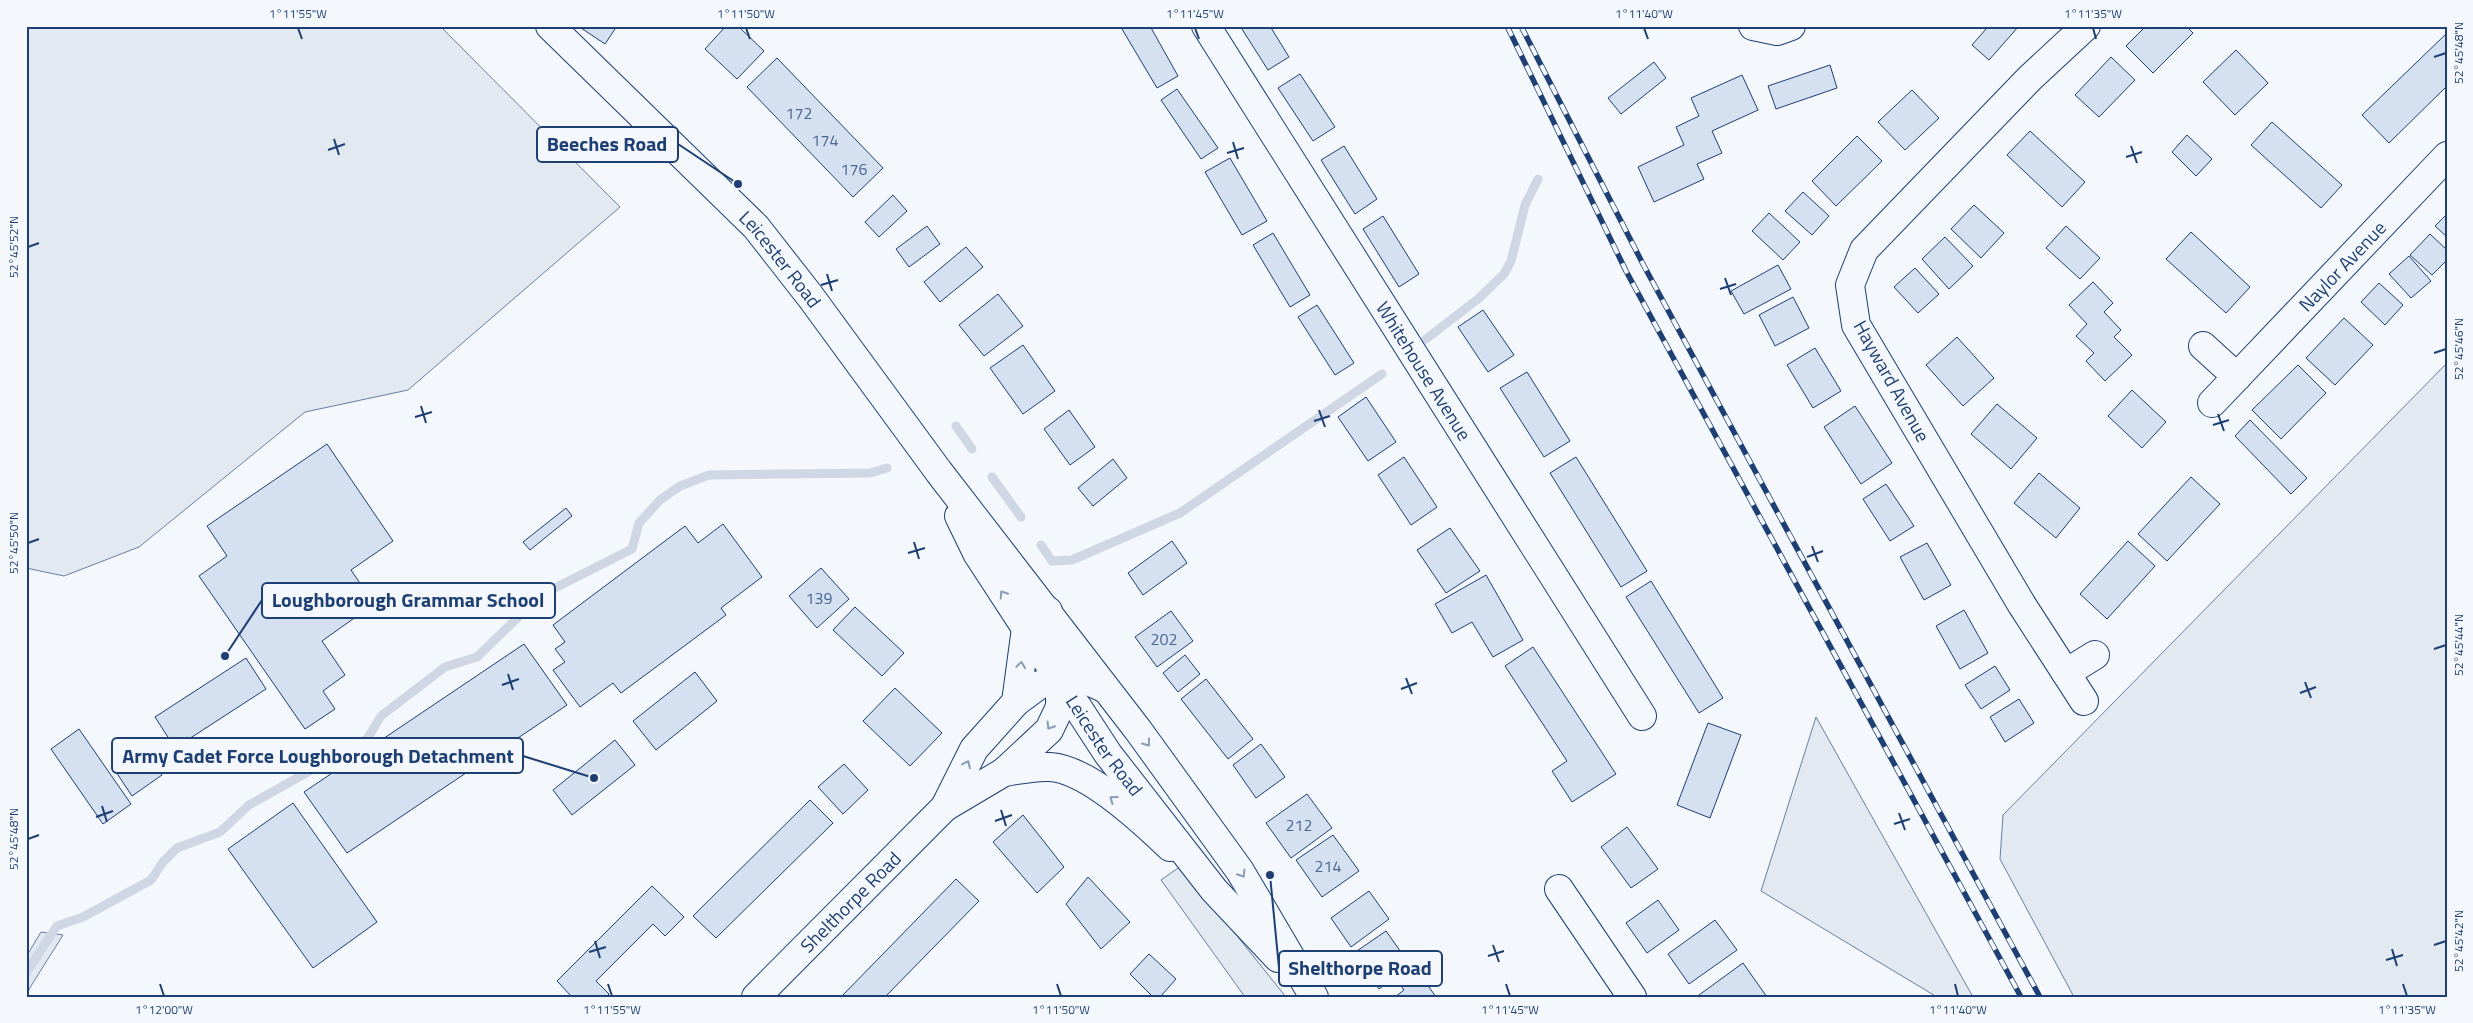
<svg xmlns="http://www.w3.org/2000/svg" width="2473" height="1023" font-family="'Titillium Web',sans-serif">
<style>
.green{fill:#e3e9f0;stroke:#687fa3}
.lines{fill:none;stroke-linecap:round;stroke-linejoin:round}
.stream{stroke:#cfd7e4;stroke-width:9}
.building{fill:#d5e0f0;stroke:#1d3f73}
.minor-casing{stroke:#1d3f73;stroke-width:30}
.highway-casing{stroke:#1d3f73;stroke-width:30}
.minor{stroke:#f4f7fb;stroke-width:28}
.highway{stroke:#f4f7fb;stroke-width:28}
.rail-casing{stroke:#1d3f73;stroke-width:5.5}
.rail{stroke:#f4f7fb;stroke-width:4;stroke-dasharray:11;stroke-linecap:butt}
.oneway{stroke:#889bb7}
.ticks{fill:none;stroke:#1d3f73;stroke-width:2}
.labels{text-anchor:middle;stroke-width:4;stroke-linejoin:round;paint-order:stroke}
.number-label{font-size:16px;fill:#4b6792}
.street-label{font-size:19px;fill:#1d3f73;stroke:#f4f7fb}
.leader{fill:none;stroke:#1d3f73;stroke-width:2}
.callout-dot{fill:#1d3f73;stroke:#f4f7fb;stroke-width:2}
.callout{fill:#f4f7fb;stroke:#1d3f73;stroke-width:2}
.callout-label{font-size:20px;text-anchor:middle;font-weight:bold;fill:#1d3f73}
.neatline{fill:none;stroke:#1d3f73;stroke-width:2}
.ticks-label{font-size:12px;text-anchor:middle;fill:#1d3f73}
</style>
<rect width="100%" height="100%" fill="#f4f7fb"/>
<!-- green -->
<g class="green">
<path d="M26,26H440L620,207L408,390L305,412L139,547L64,576L26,568Z"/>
<path d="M2447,363V997H2074L2000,859L2003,815Z"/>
<path d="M1816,717L1973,997H1937L1761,891Z"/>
<path d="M1181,866L1286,997H1245L1161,880Z"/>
<path d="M41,932L63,935L26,994V957Z"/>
</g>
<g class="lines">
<!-- stream -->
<g class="stream">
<path d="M1426,339L1478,299L1504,274L1511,261L1525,205L1538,179"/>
<path d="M956,426L972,449"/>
<path d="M992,477L1021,517"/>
<path d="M1041,545L1052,561L1072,560L1180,513L1382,374"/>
<path d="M26,973L57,926L83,917L151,880L163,862L177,848L220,832L249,805L367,739L381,716L445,667L477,657L541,595L632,549L639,523L660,500L680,486L709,475L870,473L887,468"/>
</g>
</g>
<!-- building -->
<g class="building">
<path d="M578,26H617L605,44Z"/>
<path d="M726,26H738L764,51L737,79L705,49Z"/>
<path d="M1126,26H1150L1178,76L1157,88L1122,29Z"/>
<path d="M1240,26H1270L1289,57L1268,70Z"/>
<path d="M1983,26H2019L1989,60L1972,45L1986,29Z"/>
<path d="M2146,26H2186L2193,33L2153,73L2126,46Z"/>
<path d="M2447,33V86L2389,143L2362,115Z"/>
<path d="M2236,50L2268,83L2235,115L2203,82Z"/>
<path d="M2111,57L2135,80L2099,117L2075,95Z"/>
<path d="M777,58L883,168L853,197L747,87Z"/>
<path d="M1654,62L1666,78L1621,114L1608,98Z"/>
<path d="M1830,65L1837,88L1776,109L1768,86Z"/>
<path d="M1300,74L1335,127L1313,141L1278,88Z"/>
<path d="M1742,75L1758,110L1712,131L1722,153L1697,164L1704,179L1654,202L1638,167L1684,145L1676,127L1699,116L1691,98Z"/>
<path d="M1177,89L1218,148L1201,159L1161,100Z"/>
<path d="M1912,90L1939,118L1905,150L1878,122Z"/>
<path d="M2272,122L2342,185L2321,208L2251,145Z"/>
<path d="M2030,131L2085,182L2062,207L2007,155Z"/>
<path d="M2187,135L2212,159L2196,176L2172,152Z"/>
<path d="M1857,136L1882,161L1836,206L1812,181Z"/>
<path d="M1344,146L1377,199L1355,214L1321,160Z"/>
<path d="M1230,158L1267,221L1242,235L1205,172Z"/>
<path d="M1803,192L1829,216L1812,235L1785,211Z"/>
<path d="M893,195L907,211L879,237L865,222Z"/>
<path d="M1974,205L2004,233L1981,258L1951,229Z"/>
<path d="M1769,213L1800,242L1783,260L1752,231Z"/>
<path d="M2447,214V237L2435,226Z"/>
<path d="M1383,216L1419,274L1399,287L1363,229Z"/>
<path d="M927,226L940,244L909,267L896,249Z"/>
<path d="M2066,226L2100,258L2080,279L2046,248Z"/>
<path d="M2191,232L2250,287L2226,313L2166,259Z"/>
<path d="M1273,233L1310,295L1290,307L1253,245Z"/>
<path d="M2430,234L2447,250V260L2432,275L2410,255Z"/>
<path d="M1945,237L1973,266L1949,289L1922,259Z"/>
<path d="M966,247L983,267L940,302L924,282Z"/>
<path d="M2409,256L2431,281L2411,298L2389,274Z"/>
<path d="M1778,265L1791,289L1744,314L1731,291Z"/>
<path d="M1915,268L1939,294L1918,313L1894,287Z"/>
<path d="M2093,282L2113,303L2104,312L2121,330L2114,337L2132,355L2105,381L2086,361L2094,353L2076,336L2087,324L2069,305Z"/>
<path d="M2379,283L2403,305L2385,325L2361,302Z"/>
<path d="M998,294L1023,326L984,356L959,325Z"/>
<path d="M1793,297L1809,328L1775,346L1759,315Z"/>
<path d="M1317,305L1354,363L1335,375L1298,317Z"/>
<path d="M1483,310L1514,355L1488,372L1458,327Z"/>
<path d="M2344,318L2373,345L2335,385L2306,358Z"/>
<path d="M1957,337L1994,378L1963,406L1926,365Z"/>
<path d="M1023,345L1055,391L1023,414L990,368Z"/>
<path d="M1815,348L1841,391L1813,408L1787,365Z"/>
<path d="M2298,365L2326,393L2281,439L2252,410Z"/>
<path d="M1527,372L1570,441L1544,457L1500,388Z"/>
<path d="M2132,390L2166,422L2142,448L2108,416Z"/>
<path d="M1366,397L1396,442L1368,461L1338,417Z"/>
<path d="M1997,404L2037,438L2011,469L1971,434Z"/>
<path d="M1855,406L1892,463L1861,484L1824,427Z"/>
<path d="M1069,410L1095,447L1070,465L1044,429Z"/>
<path d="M2250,420L2307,478L2291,494L2235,436Z"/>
<path d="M327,444L393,541L351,570L374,604L322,641L345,675L323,691L335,709L305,729L199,576L227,556L207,526Z"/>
<path d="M1404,457L1437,507L1411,525L1378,475Z"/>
<path d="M1576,457L1647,571L1621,587L1550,473Z"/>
<path d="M1113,459L1127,478L1093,506L1078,488Z"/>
<path d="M2039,473L2080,508L2056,538L2014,503Z"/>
<path d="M2191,477L2220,504L2167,561L2138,534Z"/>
<path d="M1886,484L1914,526L1890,541L1863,499Z"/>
<path d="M566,508L572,516L530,550L523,542Z"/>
<path d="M723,524L762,577L721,608L726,615L621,693L613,683L580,707L553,670L565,662L555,649L565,642L553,625L685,526L698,543Z"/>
<path d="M1450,528L1480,571L1446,593L1417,550Z"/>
<path d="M1172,541L1187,563L1143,595L1128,573Z"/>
<path d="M2128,541L2155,566L2107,619L2080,594Z"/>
<path d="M1927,543L1951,585L1924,600L1900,557Z"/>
<path d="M821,568L849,599L817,628L789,596Z"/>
<path d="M1486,575L1523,640L1493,657L1472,622L1452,633L1435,604Z"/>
<path d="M1651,581L1723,698L1699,713L1626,597Z"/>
<path d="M855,607L904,653L882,676L833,630Z"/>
<path d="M1964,610L1988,653L1960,669L1936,626Z"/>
<path d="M1171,611L1193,641L1157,667L1135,637Z"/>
<path d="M524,644L567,705L347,853L304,792Z"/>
<path d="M1533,647L1616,774L1572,802L1552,771L1567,761L1505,666Z"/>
<path d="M1185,655L1200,674L1178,692L1163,673Z"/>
<path d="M246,658L266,689L175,748L155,717Z"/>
<path d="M1995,666L2010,690L1981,709L1965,685Z"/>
<path d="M695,672L717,701L656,750L633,721Z"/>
<path d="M1206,679L1253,739L1228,759L1181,699Z"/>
<path d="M895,688L942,733L910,766L863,721Z"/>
<path d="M2019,699L2034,723L2005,742L1990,717Z"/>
<path d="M1708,723L1741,735L1710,818L1677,805Z"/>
<path d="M79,729L131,804L103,824L51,749Z"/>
<path d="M615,740L635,765L572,815L553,790Z"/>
<path d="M1261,744L1285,777L1256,798L1233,765Z"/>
<path d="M146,752L162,775L132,796L116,772Z"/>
<path d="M844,764L868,790L843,814L818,787Z"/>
<path d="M1307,794L1332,828L1291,858L1266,823Z"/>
<path d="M810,800L833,823L716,938L693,916Z"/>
<path d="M293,803L377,922L313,968L228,849Z"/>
<path d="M1023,815L1064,867L1037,893L993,842Z"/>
<path d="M1627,827L1658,869L1631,888L1601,847Z"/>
<path d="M1333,835L1359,871L1322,897L1296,860Z"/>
<path d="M1088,877L1130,922L1101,949L1066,904Z"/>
<path d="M956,879L979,901L885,997H841Z"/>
<path d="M652,886L684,917L665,936L653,924L596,981L609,994L606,997H572L557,981Z"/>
<path d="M1369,891L1389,919L1351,947L1331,918Z"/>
<path d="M1658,900L1679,930L1647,953L1626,923Z"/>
<path d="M1715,920L1737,950L1689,984L1668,954Z"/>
<path d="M1386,931L1411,966L1379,989L1354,953Z"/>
<path d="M1149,954L1176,979L1160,997H1153L1130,974Z"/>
<path d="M1743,963L1767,997H1701L1699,995Z"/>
<path d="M1417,970L1436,997H1395L1404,990L1399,983Z"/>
</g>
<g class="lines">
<!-- minor casing -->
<g class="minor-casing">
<g id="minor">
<path id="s1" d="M1206,26L1642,716"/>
<path d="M1753,26L1777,31L1791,26"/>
<path d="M2203,346L2237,377"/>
<path id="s2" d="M2212,403L2447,156"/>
<path d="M2066,673L2095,655"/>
<path d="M2084,701L2022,605L1856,325L1850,285L1864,250L2030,78L2086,26"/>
<path d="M1016,702L1026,628"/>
<path d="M1004,772C1019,770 1035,766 1050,767C1088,769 1143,821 1170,847"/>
<path d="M945,807L974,749L1016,702L1039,685L1060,680L1082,678L1106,689"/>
<path d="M1559,889L1632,997"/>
<path id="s3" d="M756,997L945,807L1004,772L1049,730L1060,707V680L1056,644L1048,611"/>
</g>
</g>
<!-- highway casing -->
<g class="highway-casing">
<g id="highway">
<path id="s4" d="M550,26L756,227L810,296L939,472L1138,730L1240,871L1314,997"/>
<path id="s5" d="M959,516L977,553L1108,754L1214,890L1278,958"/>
</g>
</g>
<!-- minor -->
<use href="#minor" class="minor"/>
<!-- highway -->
<use href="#highway" class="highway"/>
<!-- rail casing -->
<g class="rail-casing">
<g id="rail">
<path d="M1507,26L1626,271L2021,997"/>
<path d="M1521,26L1644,266L2040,997"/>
</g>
</g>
<!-- rail -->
<use href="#rail" class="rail"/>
</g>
<!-- one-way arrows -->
<defs><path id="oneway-chevron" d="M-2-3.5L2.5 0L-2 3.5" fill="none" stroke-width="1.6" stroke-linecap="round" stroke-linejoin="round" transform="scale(1.25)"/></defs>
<g class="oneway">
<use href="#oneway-chevron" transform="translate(1003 594) rotate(-123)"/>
<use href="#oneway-chevron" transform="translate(1021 665) rotate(-82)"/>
<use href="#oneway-chevron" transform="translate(1050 726) rotate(122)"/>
<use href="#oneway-chevron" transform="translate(1147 743) rotate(54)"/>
<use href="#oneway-chevron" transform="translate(967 764) rotate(-64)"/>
<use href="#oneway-chevron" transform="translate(1113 799) rotate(-144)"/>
<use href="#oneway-chevron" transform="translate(1242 874) rotate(58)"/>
</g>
<!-- ticks -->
<path class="ticks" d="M298,28L302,39M746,28L750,39M1195,28L1199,39M1644,28L1648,39M2093,28L2096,39M2434,57L2446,53M334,139L339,155M1233,142L1238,159M2131,146L2137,163M328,150L345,144M1227,153L1244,148M2126,157L2142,152M28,247L39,243M827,274L832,291M1725,278L1731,295M821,285L838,280M1720,289L1736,284M2434,353L2446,349M421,406L426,423M1319,410L1325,427M2218,414L2224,431M415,417L432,412M1314,421L1330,416M2213,425L2229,420M914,542L919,559M28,543L39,539M1812,546L1818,562M908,553L925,548M1807,557L1823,551M2434,649L2446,645M508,674L513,690M1406,678L1412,694M2305,682L2311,698M502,685L519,679M1401,689L1417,683M2300,693L2316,687M102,806L107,822M1001,810L1006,826M1899,813L1905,830M96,817L113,811M995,821L1012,815M1894,824L1910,819M28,839L39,835M595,941L600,958M1493,945L1499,962M2434,945L2446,941M2392,949L2397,966M589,952L606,947M1488,956L1504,951M2386,960L2403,955M160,984L164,996M608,984L612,996M1057,984L1061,996M1506,984L1510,996M1955,984L1958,996M2403,984L2407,996"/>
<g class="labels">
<!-- number labels -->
<g class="number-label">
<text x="799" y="119">172</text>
<text x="825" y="146">174</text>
<text x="854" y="175">176</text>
<text x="819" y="604">139</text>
<text x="1164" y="645">202</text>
<text x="1299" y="831">212</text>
<text x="1328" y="872">214</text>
</g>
<!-- street labels -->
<g class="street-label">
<text dy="7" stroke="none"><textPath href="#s4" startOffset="328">Leicester Road</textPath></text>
<text dy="7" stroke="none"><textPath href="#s2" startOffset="189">Naylor Avenue</textPath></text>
<text dy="7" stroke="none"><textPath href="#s1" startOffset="408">Whitehouse Avenue</textPath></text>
<text transform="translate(1892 381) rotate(61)" y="7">Hayward Avenue</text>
<text dy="7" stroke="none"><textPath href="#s5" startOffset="272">Leicester Road</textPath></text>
<text dy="7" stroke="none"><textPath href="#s3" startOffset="134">Shelthorpe Road</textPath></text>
</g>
</g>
<!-- callouts -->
<path class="leader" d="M738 184L678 144M225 656L262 600M594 778L523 756M1270 875L1279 968"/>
<g class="callout-dot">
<circle cx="738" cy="184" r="5"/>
<circle cx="225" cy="656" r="5"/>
<circle cx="594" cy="778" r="5"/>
<circle cx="1270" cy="875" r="5"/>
</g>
<g class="callout">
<rect x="537" y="127" width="141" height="35" rx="5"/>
<rect x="262" y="583" width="293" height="35" rx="5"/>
<rect x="112" y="738" width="411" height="35" rx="5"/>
<rect x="1279" y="951" width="163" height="35" rx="5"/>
</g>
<g class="callout-label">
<text x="607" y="151">Beeches Road</text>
<text x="408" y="607">Loughborough Grammar School</text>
<text x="318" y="763">Army Cadet Force Loughborough Detachment</text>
<text x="1360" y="975">Shelthorpe Road</text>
</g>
<!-- border -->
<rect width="2473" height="1023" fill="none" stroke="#f4f7fb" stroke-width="55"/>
<rect x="28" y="28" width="2418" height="968" class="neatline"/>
<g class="ticks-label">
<text x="298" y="18">1°11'55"W</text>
<text x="746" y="18">1°11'50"W</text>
<text x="1195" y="18">1°11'45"W</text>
<text x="1644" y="18">1°11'40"W</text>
<text x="2093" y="18">1°11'35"W</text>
<text transform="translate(2459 53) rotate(-90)" y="4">52°45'48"N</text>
<text transform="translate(14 247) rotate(-90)" y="4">52°45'52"N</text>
<text transform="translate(2459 349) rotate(-90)" y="4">52°45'46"N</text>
<text transform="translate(14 543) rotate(-90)" y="4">52°45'50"N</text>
<text transform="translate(2459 645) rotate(-90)" y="4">52°45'44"N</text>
<text transform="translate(14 839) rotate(-90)" y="4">52°45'48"N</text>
<text transform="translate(2459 941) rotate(-90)" y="4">52°45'42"N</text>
<text x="164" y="1014">1°12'00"W</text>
<text x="612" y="1014">1°11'55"W</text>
<text x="1061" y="1014">1°11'50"W</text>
<text x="1510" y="1014">1°11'45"W</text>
<text x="1958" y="1014">1°11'40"W</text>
<text x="2407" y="1014">1°11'35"W</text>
</g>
</svg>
